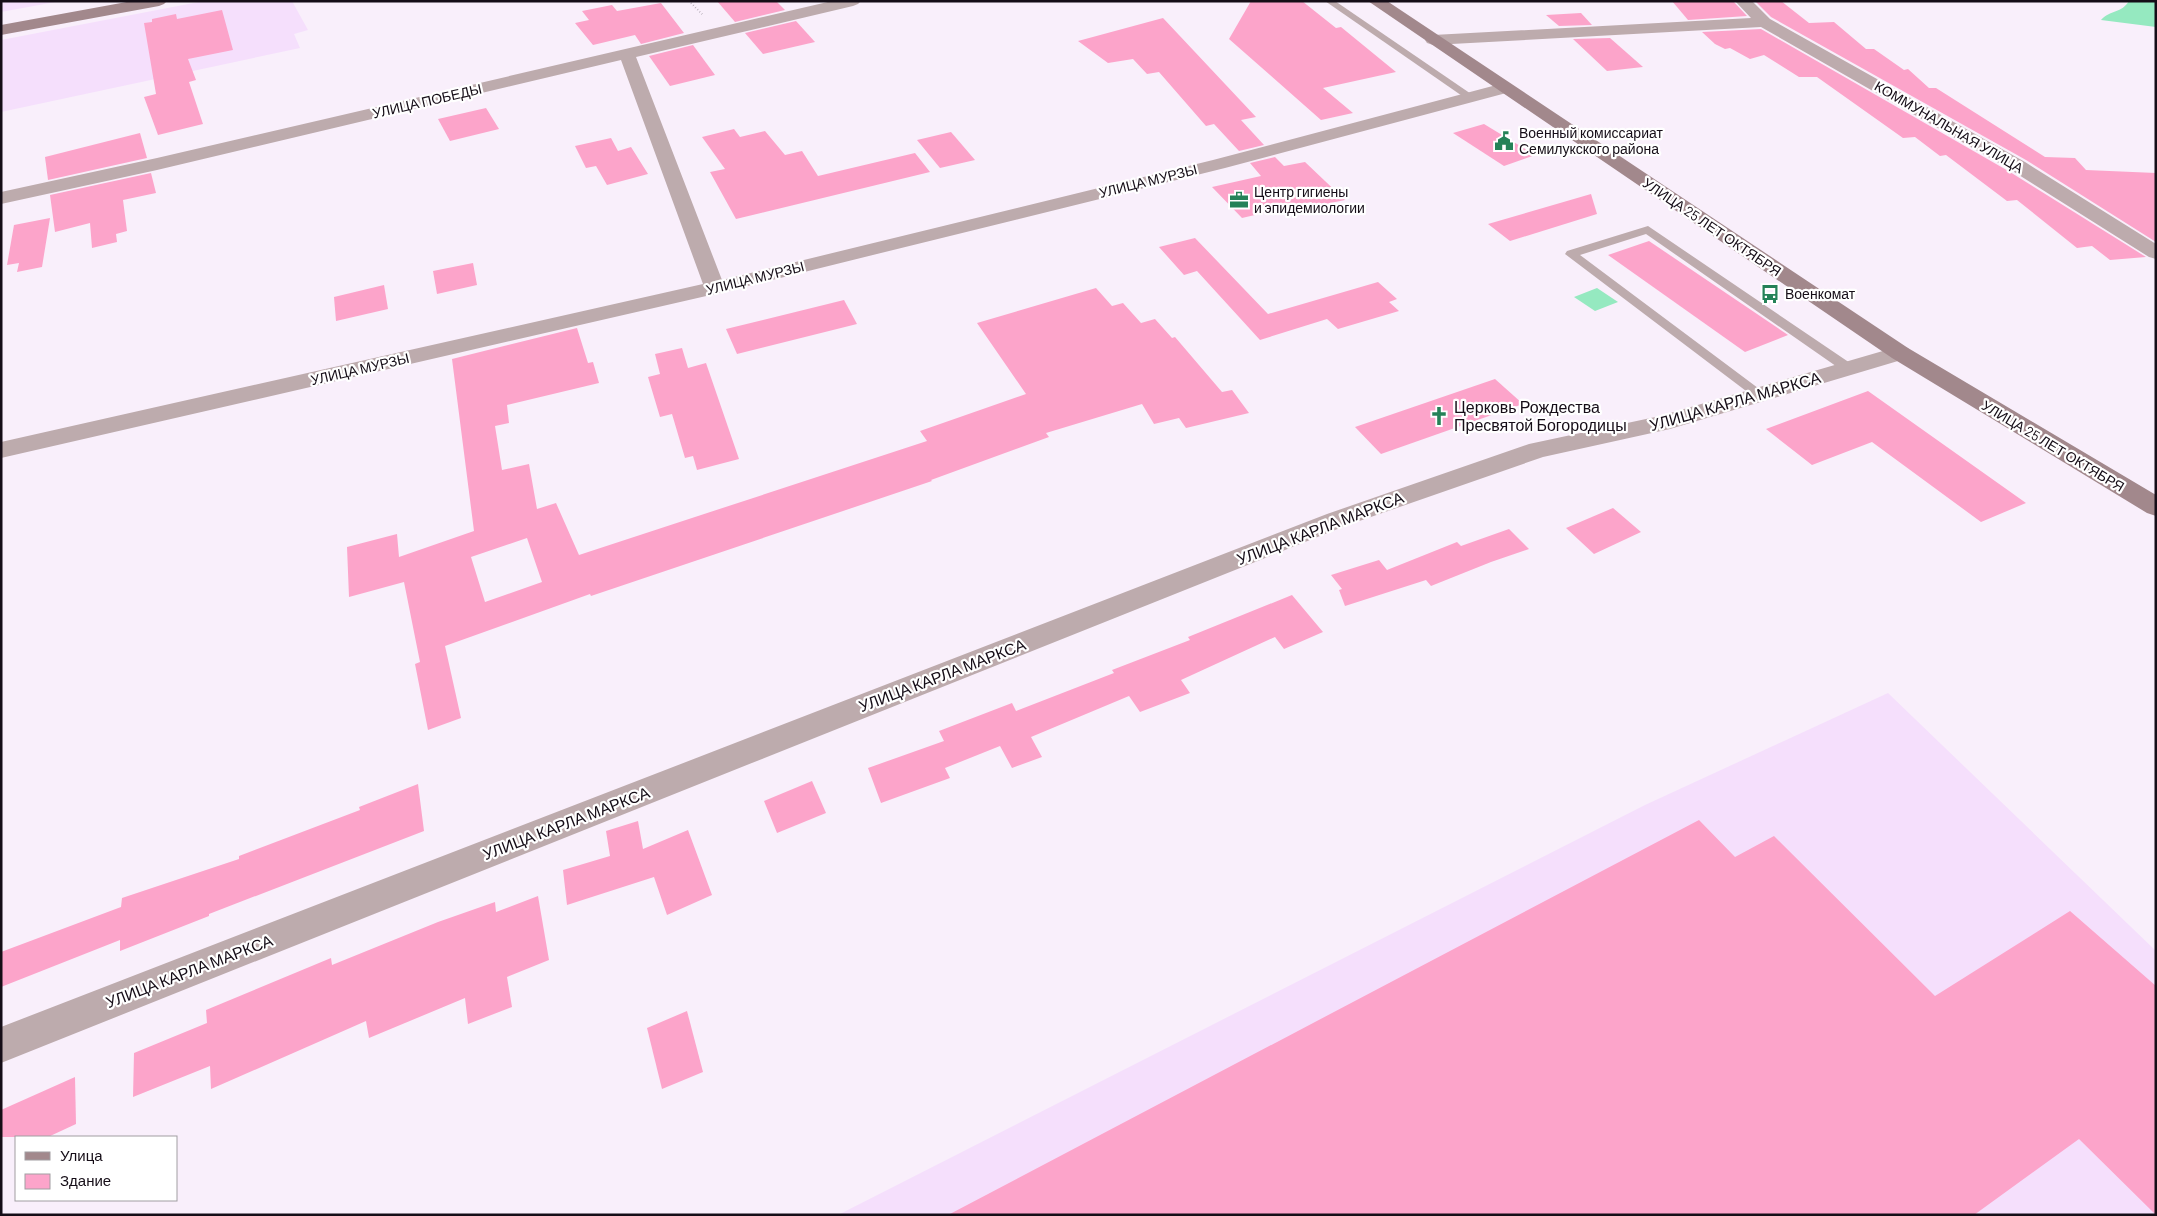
<svg xmlns="http://www.w3.org/2000/svg" width="2157" height="1216" font-family="Barlow,sans-serif">
<style>
.built{fill:#f5dffc}
.green{fill:#95e9c0}
.building{fill:#fca4ca;fill-rule:evenodd}
.lines{fill:none;stroke-linecap:round;stroke-linejoin:round}
.path{stroke:#99909b;stroke-width:2;stroke-dasharray:0.5 2.5;stroke-linecap:butt}
.lane{fill:#bdabad;fill-rule:evenodd}
.street{fill:#bdabad;fill-rule:evenodd}
.secondary{fill:#a2888c;fill-rule:evenodd}
.labels{text-anchor:middle;stroke-width:4.5;stroke-linejoin:round;paint-order:stroke}
.far-street-label{font-size:14px;fill:#150d17;stroke:#fff}
.far-poi-label{font-size:14px;fill:#150d17;stroke:#fff;text-anchor:start}
.street-label{font-size:16px;fill:#150d17;stroke:#fff}
.poi-label{font-size:16px;fill:#150d17;stroke:#fff;text-anchor:start}
</style>
<rect width="100%" height="100%" fill="#f9effb"/>
<!-- built -->
<g class="built">
<path d="M1,1H61L1,12Z"/>
<path d="M204,1H292L308,30L294,34L300,48L1,112V40Z"/>
<path d="M1888,693L2156,951V1215H838L1645,805Z"/>
</g>
<!-- green -->
<g class="green">
<path d="M2129,1H2156V27L2101,20C2110,10 2122,13 2129,1Z"/>
<path d="M1597,288L1618,302L1595,311L1574,297Z"/>
</g>
<!-- building -->
<g class="building">
<path d="M717,1H776L785,10L735,22Z"/>
<path d="M1251,1H1302L1336,28L1341,27L1396,72L1323,88L1353,113L1321,120L1229,39Z"/>
<path d="M1672,1H1733L1747,16L1688,20Z"/>
<path d="M1755,1H1781L1809,23L1834,22L1866,49H1874L1904,70L1908,69L1929,88H1936L2045,157L2075,158L2086,170L2156,173V242L2026,160L1771,17Z"/>
<path d="M661,3L684,33L641,44L635,35L593,45L575,23L589,20L582,11L612,5L617,11Z"/>
<path d="M222,10L233,50L188,59L196,80L189,82L203,124L158,135L144,97L156,94L144,23L152,22V19L176,14L177,19Z"/>
<path d="M1581,13L1592,25L1559,26L1546,15Z"/>
<path d="M1163,18L1256,117L1241,120L1264,145L1239,151L1214,124L1206,126L1159,72L1147,74L1133,59L1108,63L1078,41Z"/>
<path d="M796,21L815,42L763,54L745,33Z"/>
<path d="M1761,29L2010,172L2146,257L2110,260L2092,246L2077,248L2017,200L2007,201L1946,155L1940,156L1915,137L1903,138L1817,77H1799L1764,55L1750,59L1730,48L1725,49L1715,44L1702,32Z"/>
<path d="M1610,38L1643,67L1607,71L1573,39Z"/>
<path d="M693,45L715,75L670,86L649,56Z"/>
<path d="M486,108L499,129L450,141L438,119Z"/>
<path d="M1484,124L1535,155L1504,166L1453,133Z"/>
<path d="M734,129L740,137L765,131L785,155L802,151L818,176L915,153L930,172L736,219L710,172L725,169L702,137Z"/>
<path d="M951,132L975,160L940,168L917,140Z"/>
<path d="M140,133L147,158L48,180L45,157Z"/>
<path d="M611,138L618,151L631,147L648,174L607,185L596,166L586,168L575,146Z"/>
<path d="M1275,157L1284,166L1305,162L1345,200L1316,206L1311,202L1242,218L1212,187L1261,176L1250,163Z"/>
<path d="M151,173L156,193L123,200L127,231L116,234L117,242L92,248L90,223L55,232L50,195Z"/>
<path d="M1591,194L1597,214L1510,241L1488,224Z"/>
<path d="M50,218L42,267L17,272L19,263L7,265L14,225Z"/>
<path d="M1195,238L1268,314L1378,282L1397,299L1389,302L1399,311L1338,329L1327,319L1260,340L1197,271L1184,275L1159,247Z"/>
<path d="M1649,241L1788,335L1745,352L1608,255Z"/>
<path d="M473,263L477,285L437,294L433,271Z"/>
<path d="M384,285L388,309L336,321L334,297Z"/>
<path d="M1096,288L1112,306L1123,303L1141,323L1155,319L1172,338L1175,337L1222,392L1232,390L1249,413L1186,428L1179,418L1154,424L1142,404L1046,433L1049,437L931,480L932,481L591,596L590,594L445,646L461,718L428,730L415,664L420,662L404,582L349,597L347,547L397,534L399,557L474,531L452,359L577,328L588,363L593,362L599,383L507,405L509,423L495,426L502,470L529,464L537,509L556,503L579,555L927,441L920,431L1026,394L977,323ZM527,538L542,582L485,602L471,557Z"/>
<path d="M844,300L857,324L737,354L726,329Z"/>
<path d="M682,348L688,368L706,363L739,459L697,470L693,456L685,458L672,414L660,417L648,377L660,374L655,354Z"/>
<path d="M1495,379L1523,404L1381,454L1355,427Z"/>
<path d="M1868,391L2026,503L1981,522L1872,442L1812,465L1766,429Z"/>
<path d="M1613,508L1641,532L1594,554L1566,528Z"/>
<path d="M1509,529L1529,549L1491,562L1431,586L1426,580L1345,606L1339,590L1342,589L1331,575L1379,560L1387,570L1457,542L1461,546Z"/>
<path d="M1292,595L1323,632L1284,649L1275,637L1181,680L1190,693L1140,712L1129,696L1031,737L1042,757L1012,768L1000,746L945,768L950,778L881,803L868,768L944,741L939,731L1012,703L1016,711L1114,673L1112,670L1190,640L1188,637Z"/>
<path d="M812,781L826,813L777,833L764,801Z"/>
<path d="M418,784L424,831L209,914V916L120,951V940L1,987V952L121,907L122,898L239,859V856L360,810L359,807Z"/>
<path d="M1699,820L1735,857L1774,836L1935,996L2070,911L2156,986V1215L2079,1139L1974,1215H948Z"/>
<path d="M638,821L643,849L688,830L712,895L667,915L654,877L567,905L563,870L610,856L606,831Z"/>
<path d="M538,896L549,960L507,977L512,1007L468,1024L465,998L369,1038L366,1021L211,1089L210,1066L133,1097L134,1053L207,1023L206,1010L331,958L332,965L438,922L495,902L496,912Z"/>
<path d="M687,1011L703,1072L662,1089L647,1028Z"/>
<path d="M75,1077L76,1124L48,1137H1V1110Z"/>
</g>
<g class="lines">
<!-- path -->
<path class="path" d="M689,1L703,15"/>
<!-- lane -->
<g class="lane">
<path d="M1325,1H1335L1477,98L1476,100H1468Z"/>
<path d="M1648,226L1853,365L1855,368L1853,371H1843L1646,234L1580,255L1766,394L1764,397H1754L1565,254L1567,251Z"/>
</g>
<!-- street -->
<g class="street">
<path d="M832,1H861L858,4L853,6L636,57L722,280L1213,160L1504,83L1510,84L1513,88L1510,92L1225,168L715,294L1,458V442L703,284L621,60L157,170L1,204V192L157,158Z"/>
<path d="M1735,1H1752L1770,19L2025,162L2156,244V259L2149,257L2011,170L1761,27L1433,45L1427,43L1425,40L1427,37L1433,35L1751,18Z"/>
<path d="M1900,346L1908,348L1911,353L1908,358L1670,429L1543,457L1345,526L1,1063V1027L1327,514L1529,444L1660,416Z"/>
</g>
<!-- secondary -->
<g class="secondary">
<path d="M132,1H167L164,4L159,6L1,35V25Z"/>
<path d="M1368,1H1387L1908,348L2156,495V516L2147,513L1892,358Z"/>
</g>
</g>
<!-- icons -->
<defs>
<g id="civic-bare" transform="scale(1.5)"><path d="M-.6-6.5H3V-4.5H.6V-3L4-1V1h2V6H-6V1h2V-1L-.6-3ZM-1.2 2.5V6h2.4V2.5Z" fill="#258258" stroke="#fff" stroke-width="2.5" paint-order="stroke"/></g>
<g id="office-bare" transform="scale(1.5)"><path d="M-6-3h4V-5.5h4V-3h4V5H-6ZM-1-4.5V-3h2v-1.5ZM-6 0V1H6V0Z" fill="#258258" stroke="#fff" stroke-width="2.5" paint-order="stroke"/></g>
<g id="bus-bare" transform="scale(1.5)"><path d="M-5-6H5V4H4V6H2V4H-2V6H-4V4H-5ZM-3.5-4V0h7V-4ZM-3.5 1.2v1.5H-2V1.2ZM2 1.2v1.5H3.5V1.2Z" fill="#258258" stroke="#fff" stroke-width="2.5" paint-order="stroke"/></g>
<g id="church-bare" transform="scale(1.5)"><path d="M-1.2-6h2.4v3.5h3.3v2.4h-3.3V6h-2.4V-.1h-3.3v-2.4h3.3Z" fill="#258258" stroke="#fff" stroke-width="2.5" paint-order="stroke"/></g>
</defs>
<g fill-rule="evenodd">
<use href="#civic-bare" x="1504" y="141"/>
<use href="#office-bare" x="1239" y="200"/>
<use href="#bus-bare" x="1770" y="294"/>
<use href="#church-bare" x="1439" y="416"/>
</g>
<g class="labels">
<!-- far-street labels -->
<g class="far-street-label">
<text transform="translate(427 101) rotate(-13)" y="5">УЛИЦА ПОБЕДЫ</text>
<text transform="translate(1949 127) rotate(30)" y="5">КОММУНАЛЬНАЯ УЛИЦА</text>
<text transform="translate(1148 181) rotate(-14)" y="5">УЛИЦА МУРЗЫ</text>
<text transform="translate(1712 227) rotate(34)" y="5">УЛИЦА 25 ЛЕТ ОКТЯБРЯ</text>
<text transform="translate(755 278) rotate(-14)" y="5">УЛИЦА МУРЗЫ</text>
<text transform="translate(360 369) rotate(-13)" y="5">УЛИЦА МУРЗЫ</text>
<text transform="translate(2053 446) rotate(31)" y="5">УЛИЦА 25 ЛЕТ ОКТЯБРЯ</text>
</g>
<!-- far-poi labels -->
<g class="far-poi-label">
<text x="1519" y="138">Военный комиссариат<tspan x="1519" dy="16">Семилукского района</tspan></text>
<text x="1254" y="197">Центр гигиены<tspan x="1254" dy="16">и эпидемиологии</tspan></text>
<text x="1785" y="299">Военкомат</text>
</g>
<!-- street labels -->
<g class="street-label">
<text transform="translate(1735 401) rotate(-16)" y="6">УЛИЦА КАРЛА МАРКСА</text>
<text transform="translate(1320 528) rotate(-21)" y="6">УЛИЦА КАРЛА МАРКСА</text>
<text transform="translate(942 675) rotate(-21)" y="6">УЛИЦА КАРЛА МАРКСА</text>
<text transform="translate(566 823) rotate(-21)" y="6">УЛИЦА КАРЛА МАРКСА</text>
<text transform="translate(189 971) rotate(-21)" y="6">УЛИЦА КАРЛА МАРКСА</text>
</g>
<!-- poi labels -->
<g class="poi-label">
<text x="1454" y="413">Церковь Рождества<tspan x="1454" dy="18">Пресвятой Богородицы</tspan></text>
</g>
</g>
<!-- border -->
<rect width="2157" height="1216" fill="none" stroke="#150d17" stroke-width="5"/>
<!-- legend -->
<rect x="15" y="1136" width="162" height="65" fill="#ffffff" stroke="#a19ea2"/>
<rect x="25" y="1152" width="25" height="8" fill="#a2888c" stroke="#a19ea2"/>
<text x="60" y="1161" font-size="15" fill="#150d17">Улица</text>
<rect x="25" y="1174" width="25" height="15" fill="#fca4ca" stroke="#a19ea2"/>
<text x="60" y="1186" font-size="15" fill="#150d17">Здание</text>
</svg>
